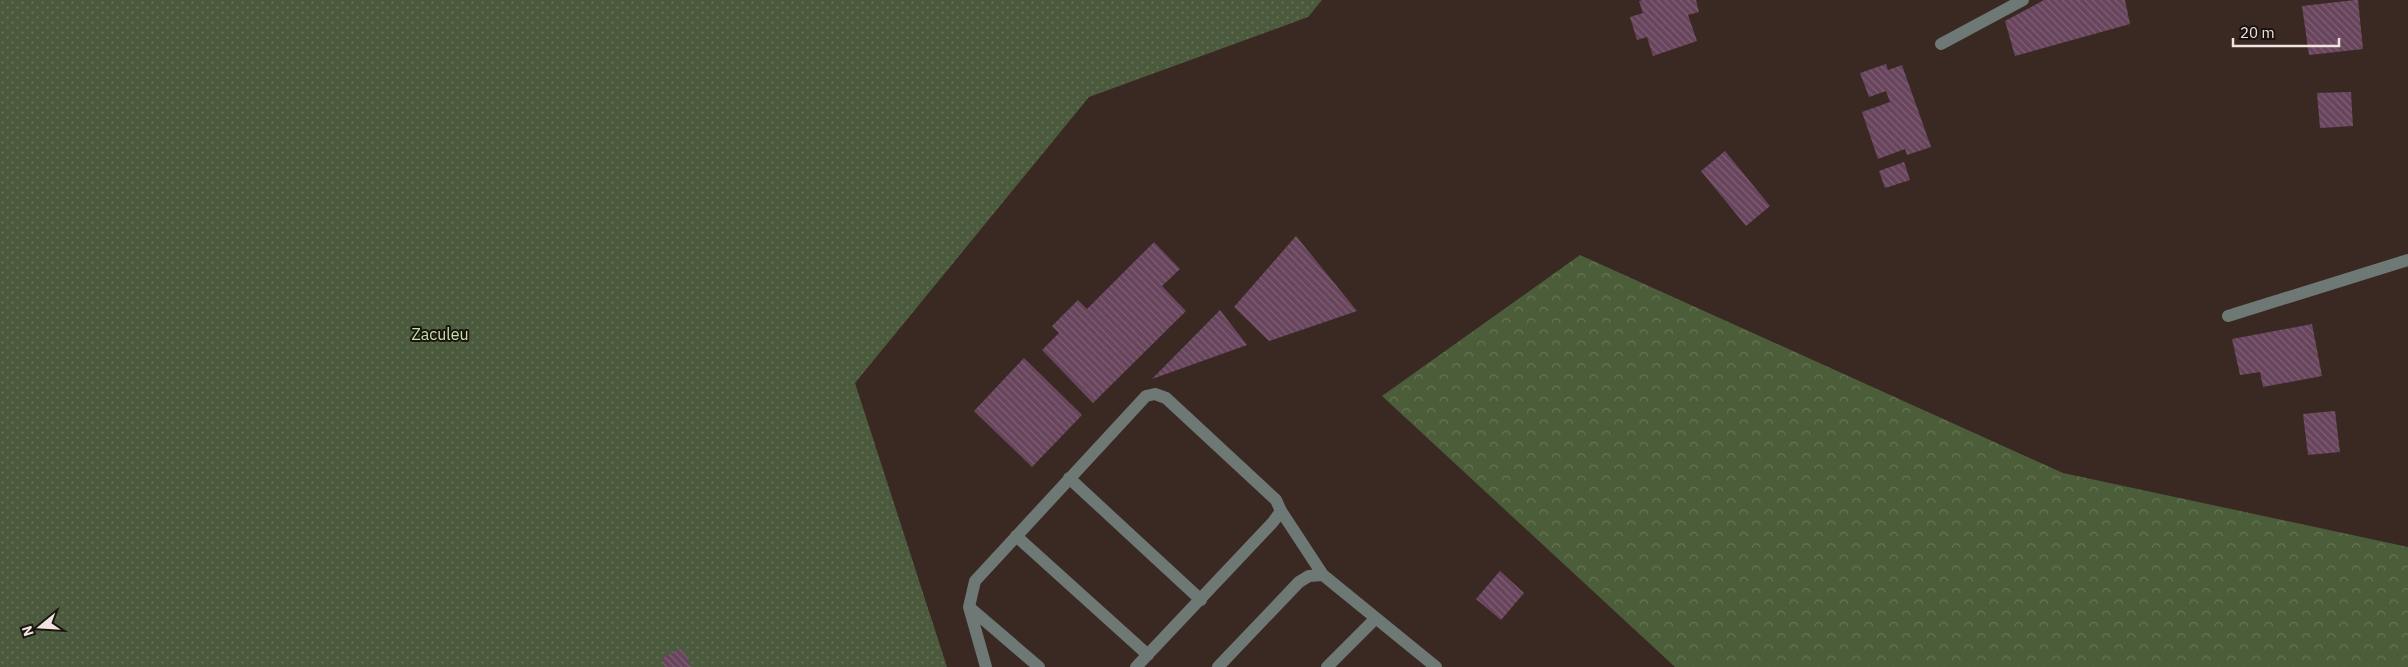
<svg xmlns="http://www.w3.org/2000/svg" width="2408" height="667" viewBox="0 0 2408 667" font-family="'IBM Plex Sans',sans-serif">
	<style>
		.forest { fill: url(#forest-crowns) }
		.park { fill: url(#park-dots) }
		.building { fill: url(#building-back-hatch) }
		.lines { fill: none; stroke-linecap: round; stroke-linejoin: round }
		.minor { stroke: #6e7875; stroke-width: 12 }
		.labels { text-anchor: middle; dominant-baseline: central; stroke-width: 4; stroke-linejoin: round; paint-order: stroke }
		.park-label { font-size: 16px; fill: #c3e2a3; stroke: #1b1411 }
	</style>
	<defs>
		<pattern id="forest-crowns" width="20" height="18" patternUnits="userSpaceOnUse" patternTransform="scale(1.25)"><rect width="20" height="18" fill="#4c5e39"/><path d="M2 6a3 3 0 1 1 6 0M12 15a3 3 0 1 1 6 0" fill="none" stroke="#667555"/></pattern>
		<pattern id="park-dots" width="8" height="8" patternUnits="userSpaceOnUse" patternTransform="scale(1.25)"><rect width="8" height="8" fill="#4b5a3c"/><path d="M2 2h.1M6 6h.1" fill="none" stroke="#657258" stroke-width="1.8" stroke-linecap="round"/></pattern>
		<pattern id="building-back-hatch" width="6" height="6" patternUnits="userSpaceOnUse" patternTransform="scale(1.25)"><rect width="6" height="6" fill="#68455d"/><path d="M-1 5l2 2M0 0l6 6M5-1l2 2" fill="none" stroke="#7e6074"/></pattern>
	</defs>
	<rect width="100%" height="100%" fill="#3a2923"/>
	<!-- forest -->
	<path class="forest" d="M1580,255l483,218 345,74v120h-733l-293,-271z"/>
	<!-- park -->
	<path class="park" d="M0,0h1322l-14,17 -219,80 -234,286 92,284h-947z"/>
	<!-- building -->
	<path class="building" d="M1643,0h53l3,12 -11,3 9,26 -44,15 -6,-19 -10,3 -7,-23 13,-4 -4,-12z
		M2044,0h81l5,24 -115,32 -10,-35z
		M2355,0h3l5,49 -54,6 -7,-49z
		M1886,64l2,6 14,-5 29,82 -24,8 -2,-6 -27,10 -16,-47 28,-10 -4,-11 -17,6 -9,-24z
		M2351,92l2,34 -33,2 -3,-35z
		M1725,151l45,55 -24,20 -45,-55z
		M1904,162l6,18 -25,8 -6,-17z
		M1296,236l61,75 -88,30 -35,-34z
		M1154,242l26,27 -18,17 24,25 -93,92 -51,-53 17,-17 -7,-7 26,-26 9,9z
		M1220,310l27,35 -95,34z
		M2312,324l10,52 -59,11 -3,-15 -20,3 -8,-36z
		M1024,358l58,57 -50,52 -58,-56z
		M2335,411l5,41 -32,3 -5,-41z
		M1500,571l24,22 -23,27 -25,-21z
		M682,648l9,19h-26l-4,-8z"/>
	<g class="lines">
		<!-- minor -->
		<path class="minor" d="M1941,44l82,-44
			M2228,316l180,-56
			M1069,478l132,122
			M1281,511l42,64
			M1016,536l132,119
			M969,607l70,60
			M986,667l-17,-60 6,-26 171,-185 9,-2 11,4 110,102 5,11 -8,11 -137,145
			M1218,667l81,-85 10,-6 14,-1 113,92
			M1327,667l49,-49"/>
	</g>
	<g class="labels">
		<!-- park labels -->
		<g class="park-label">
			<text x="440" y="334">Zaculeu</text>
		</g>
	</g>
	<!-- north arrow -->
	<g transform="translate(40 627) rotate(252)" stroke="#1b1411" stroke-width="4" paint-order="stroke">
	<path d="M0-4L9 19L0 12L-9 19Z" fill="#f0e4e0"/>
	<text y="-8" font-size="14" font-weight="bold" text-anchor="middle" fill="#f0e4e0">N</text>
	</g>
	<!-- scale -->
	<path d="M2233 38v8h106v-8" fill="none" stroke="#f0e4e0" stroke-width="2.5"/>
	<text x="2240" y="38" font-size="15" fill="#f0e4e0" stroke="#1b1411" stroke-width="4" paint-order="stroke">20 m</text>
</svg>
